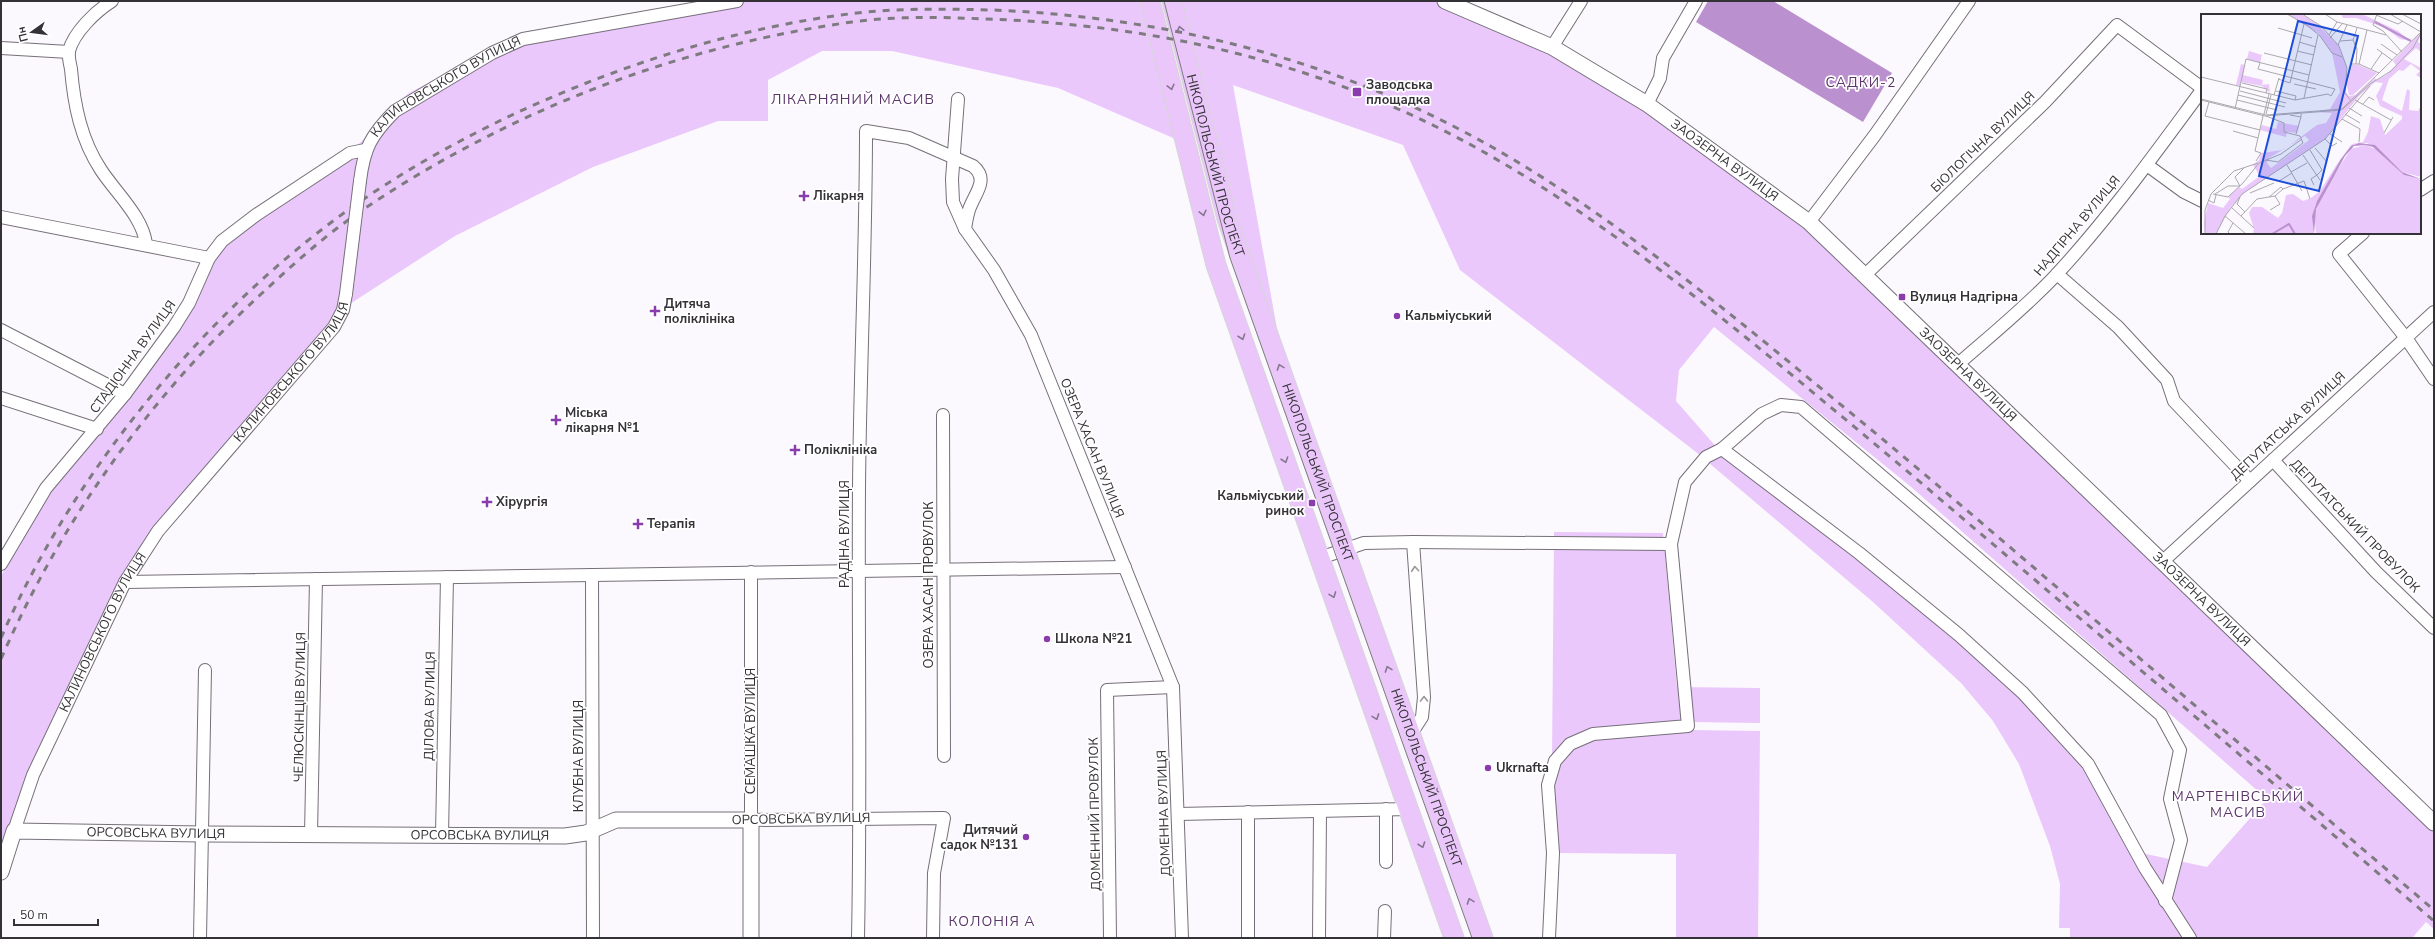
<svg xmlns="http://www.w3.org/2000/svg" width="2435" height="939" viewBox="0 0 2435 939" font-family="'Nunito Sans',sans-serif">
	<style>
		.green { fill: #eac8fb; fill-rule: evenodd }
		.water { fill: #ba90cf }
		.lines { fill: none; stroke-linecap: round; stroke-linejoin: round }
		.minor-casing { stroke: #766f79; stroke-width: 14 }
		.tertiary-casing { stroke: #766f79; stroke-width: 17 }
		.primary-casing { stroke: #d6d6d7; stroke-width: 21 }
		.minor { stroke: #fff; stroke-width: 12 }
		.tertiary { stroke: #fff; stroke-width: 15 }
		.primary { stroke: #eac6fb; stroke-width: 19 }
		.tram { stroke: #7e7b80; stroke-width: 1 }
		.rail { stroke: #7e7b80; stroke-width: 3; stroke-dasharray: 7 7; stroke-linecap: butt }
		.minor-bridge-casing { stroke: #766f79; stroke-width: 14; stroke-linecap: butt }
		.minor-bridge { stroke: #fff; stroke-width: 12 }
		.oneway { stroke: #86758f }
		.oneway2 { stroke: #9a989a }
		.poi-dot { fill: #8b3cac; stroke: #fff; stroke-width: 1.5 }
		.labels { text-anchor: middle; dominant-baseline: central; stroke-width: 3.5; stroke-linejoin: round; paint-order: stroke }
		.poi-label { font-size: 13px; font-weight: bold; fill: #343236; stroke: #fff; text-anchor: start }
		.street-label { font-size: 13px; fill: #343236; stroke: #fff }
		.neighbourhood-label { font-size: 14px; letter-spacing: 1px; fill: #5b356c; stroke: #fff }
		.inset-river { fill: none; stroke: #ba90cf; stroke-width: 2 }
		.inset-road { fill: none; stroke: #aca9ae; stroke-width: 1 }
		.view { fill: #1d4ed8; fill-opacity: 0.15; stroke: #1d4ed8; stroke-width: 2 }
		.inset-edge { fill: none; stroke: #343236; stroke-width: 2 }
	</style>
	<rect width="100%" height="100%" fill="#fcf9fe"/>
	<!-- green -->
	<path class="green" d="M741,1h404l35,140 -122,-53 -166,-37h-70l-54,29v41h-50l-125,46 -138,69 -116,75 -9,13 -176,204 -20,28 -13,23 -120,275v-278l50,-85 49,-59 121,-188 121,-85 31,-28 17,-22 19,-16 93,-49z
		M1177,1h268l107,46 256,175 626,601v106l-8,-7 -14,16h-342v-10h-11l1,-44 -10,-38 -31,-82 -26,-43 -32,-38 -88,-81 -177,-150 -236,-182 -57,-125 -170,-60 50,277 -51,-145zM1714,327l196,159 357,313 -60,68 -75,-16 -46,-86 -65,-70 -163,-139 -139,-106 -43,-49 3,-31z
		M1554,532l109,1 14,154 83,1v35l-73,-1 -96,8 -39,29z
		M1688,730l72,1 -2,207h-82v-84l-118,-1 -5,-70 6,-19 14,-16 21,-10z"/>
	<!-- water -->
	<path class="water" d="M1708,1h65l119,72 -29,49 -167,-100z"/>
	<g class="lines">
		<!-- minor casing -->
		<g class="minor-casing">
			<g id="minor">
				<path d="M112,1c-16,10 -38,31 -43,50 -1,5 1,13 2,18 3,36 10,71 30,101 15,23 42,47 45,74"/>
				<path d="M1552,47l29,-46"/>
				<path d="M1,48l68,4"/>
				<path d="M958,99l-6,80 1,23 12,27"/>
				<path d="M1647,104l13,-26 3,-20 33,-57"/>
				<path d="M2147,165l37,27 18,9"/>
				<path id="s1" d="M360,181c4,-33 11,-46 35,-70l97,-58 31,-14 214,-38"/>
				<path d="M2420,190l14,-9"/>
				<path d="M1,217l208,41"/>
				<path d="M1809,222l66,-87 94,-134"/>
				<path d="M2363,233l-24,21 67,84 28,41"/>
				<path d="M2057,274l61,53 49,53 7,21 76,80"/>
				<path d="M1864,276l181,-174 72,-77 85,63"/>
				<path d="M1,330l124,64"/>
				<path d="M1957,365c33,-29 68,-57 99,-90 53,-57 100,-123 146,-185"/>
				<path d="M1,398l96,31"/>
				<path d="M943,415l1,341"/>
				<path d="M1722,449l137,104 100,82 64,58 65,71 57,104 45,70"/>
				<path d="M2273,460l103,112 58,56"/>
				<path d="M1413,542l258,2"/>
				<path d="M1320,558l44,-15 49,-1 11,155 -2,20 -11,17"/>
				<path d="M2162,562l272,-250"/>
				<path d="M1,564l45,-76 79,-94 49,-67 15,-24 20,-45 13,-17 34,-26 94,-62 15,-3"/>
				<path d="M751,572v248l193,-2 -10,55 -1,65"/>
				<path d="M592,575l1,363"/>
				<path d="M125,582l1000,-15"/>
				<path d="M1386,809v53"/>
				<path d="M1248,812v126"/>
				<path d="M1178,814l231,-5"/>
				<path id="s2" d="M14,831l19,-56 92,-193 33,-51 176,-204 9,-17 3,-16"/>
				<path d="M311,835l5,-256"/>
				<path d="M442,835l5,-258"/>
				<path d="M200,938l5,-268"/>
				<path d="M858,938c3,-150 0,-300 1,-450 1,-120 7,-238 7,-357l43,7 64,28c17,14 1,28 -4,44 -2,6 -3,13 -4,19l29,41 37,65 142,352 9,251"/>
				<path d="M1110,938l-3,-248 66,-3"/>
				<path d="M1319,938l1,-127"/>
				<path d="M1384,938l1,-27"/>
				<path d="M1549,938l4,-85 -5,-68 7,-24 15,-17 23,-10 95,-8 -17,-182 14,-62 21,-25 16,-8 40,-35 19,-9 20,2 360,308 19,35 -10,49 11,41 -16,61"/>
			</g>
		</g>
		<!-- tertiary casing -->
		<g class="tertiary-casing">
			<g id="tertiary">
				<path id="s3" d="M1445,1l107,46 95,57 162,118 625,601"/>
				<path id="s4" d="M1,872l13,-41 188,3 363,2 21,-3 30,-13h135v118"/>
			</g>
		</g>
		<!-- primary casing -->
		<g class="primary-casing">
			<g id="primary">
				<path d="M1150,1l66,264 238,673"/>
				<path id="s5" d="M1172,1l55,218 256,719"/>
			</g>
		</g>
		<!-- minor -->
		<use href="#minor" class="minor"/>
		<!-- tertiary -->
		<use href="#tertiary" class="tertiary"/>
		<!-- primary -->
		<use href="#primary" class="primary"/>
		<!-- tram -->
		<path class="tram" d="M1164,1l66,257 242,680"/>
		<!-- rail -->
		<path class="rail" d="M1,638c69,-159 193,-313 332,-417 56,-42 118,-77 181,-107 108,-50 224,-87 343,-101 45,-5 90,-4 135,-3 175,7 347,50 500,137 105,60 198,134 291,210 58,48 116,95 173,144 159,136 319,273 478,409
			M1,659c60,-138 148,-261 259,-364 26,-24 52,-48 80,-69 56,-41 118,-76 181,-106 105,-49 216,-82 331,-98 45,-6 89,-5 135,-3 177,6 347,47 502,136 105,60 199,135 292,211 58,48 116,96 173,145 160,136 320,273 480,410"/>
		<!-- minor-bridge casing -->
		<g class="minor-bridge-casing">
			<path id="minor-bridge" d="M346,294l14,-113"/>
		</g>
		<!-- minor-bridge -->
		<use href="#minor-bridge" class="minor-bridge"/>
	</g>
	<!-- one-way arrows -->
	<defs><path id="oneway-chevron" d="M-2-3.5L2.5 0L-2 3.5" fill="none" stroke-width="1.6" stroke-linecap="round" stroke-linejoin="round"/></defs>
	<g class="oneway">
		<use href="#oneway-chevron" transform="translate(1180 29) rotate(-104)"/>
		<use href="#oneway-chevron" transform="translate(1171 87) rotate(76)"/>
		<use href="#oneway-chevron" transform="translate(1203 213) rotate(76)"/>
		<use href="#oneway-chevron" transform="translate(1242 337) rotate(71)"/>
		<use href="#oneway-chevron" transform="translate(1280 367) rotate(-110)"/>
		<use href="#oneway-chevron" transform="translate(1285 460) rotate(71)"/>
		<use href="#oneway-chevron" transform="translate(1333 595) rotate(70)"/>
		<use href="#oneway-chevron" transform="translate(1388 669) rotate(-110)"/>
		<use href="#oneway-chevron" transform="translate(1376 717) rotate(70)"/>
		<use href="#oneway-chevron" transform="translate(1422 845) rotate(71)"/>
		<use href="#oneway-chevron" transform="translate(1470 901) rotate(-110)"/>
	</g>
	<g class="oneway2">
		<use href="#oneway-chevron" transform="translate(1415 569) rotate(-95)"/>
		<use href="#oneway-chevron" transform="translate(1424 699) rotate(-90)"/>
	</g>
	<!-- markers -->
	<g class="poi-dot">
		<rect x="1352" y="87" width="10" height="10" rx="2"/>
		<path d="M802 190h4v4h4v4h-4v4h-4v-4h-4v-4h4z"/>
		<rect x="1898" y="293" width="8" height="8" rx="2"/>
		<path d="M653 305h4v4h4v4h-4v4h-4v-4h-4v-4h4z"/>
		<circle cx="1397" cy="316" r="4"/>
		<path d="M554 414h4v4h4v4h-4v4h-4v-4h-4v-4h4z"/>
		<path d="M793 444h4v4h4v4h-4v4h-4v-4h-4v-4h4z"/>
		<path d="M485 496h4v4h4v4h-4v4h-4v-4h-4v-4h4z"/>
		<rect x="1308" y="499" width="8" height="8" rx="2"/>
		<path d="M636 518h4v4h4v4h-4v4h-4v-4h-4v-4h4z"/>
		<circle cx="1047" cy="639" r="4"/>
		<circle cx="1488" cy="768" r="4"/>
		<circle cx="1026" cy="837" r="4"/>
	</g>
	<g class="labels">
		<!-- poi labels -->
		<g class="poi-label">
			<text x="1366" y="85">Заводська<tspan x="1366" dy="15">площадка</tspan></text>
			<text x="813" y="196">Лікарня</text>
			<text x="1910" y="297">Вулиця Надгірна</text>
			<text x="664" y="304">Дитяча<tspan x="664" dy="15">поліклініка</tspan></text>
			<text x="1405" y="316">Кальміуський</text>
			<text x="565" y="413">Міська<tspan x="565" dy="15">лікарня №1</tspan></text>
			<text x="804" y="450">Поліклініка</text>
			<text x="1304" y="496" text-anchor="end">Кальміуський<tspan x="1304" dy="15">ринок</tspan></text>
			<text x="496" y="502">Хірургія</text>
			<text x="647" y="524">Терапія</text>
			<text x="1055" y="639">Школа №21</text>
			<text x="1496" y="768">Ukrnafta</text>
			<text x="1018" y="830" text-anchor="end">Дитячий<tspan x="1018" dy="15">садок №131</tspan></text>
		</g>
		<!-- street labels -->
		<g class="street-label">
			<text stroke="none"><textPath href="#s1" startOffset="136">КАЛИНОВСЬКОГО ВУЛИЦЯ</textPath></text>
			<text transform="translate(1983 142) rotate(-44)">БІОЛОГІЧНА ВУЛИЦЯ</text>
			<text stroke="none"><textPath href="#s3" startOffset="323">ЗАОЗЕРНА ВУЛИЦЯ</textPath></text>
			<text stroke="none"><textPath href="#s5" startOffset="170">НІКОПОЛЬСЬКИЙ ПРОСПЕКТ</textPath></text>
			<text transform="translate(2077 226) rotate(-50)">НАДГІРНА ВУЛИЦЯ</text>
			<text transform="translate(133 357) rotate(-54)">СТАДІОННА ВУЛИЦЯ</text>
			<text stroke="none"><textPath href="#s2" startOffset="542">КАЛИНОВСЬКОГО ВУЛИЦЯ</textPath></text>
			<text stroke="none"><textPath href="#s3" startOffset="648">ЗАОЗЕРНА ВУЛИЦЯ</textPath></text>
			<text transform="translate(2288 426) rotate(-43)">ДЕПУТАТСЬКА ВУЛИЦЯ</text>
			<text transform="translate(1092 448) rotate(68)">ОЗЕРА ХАСАН ВУЛИЦЯ</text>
			<text stroke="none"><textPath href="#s5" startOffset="494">НІКОПОЛЬСЬКИЙ ПРОСПЕКТ</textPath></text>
			<text transform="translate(2355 526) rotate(46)">ДЕПУТАТСЬКИЙ ПРОВУЛОК</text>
			<text transform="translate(845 534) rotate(-90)">РАДІНА ВУЛИЦЯ</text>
			<text transform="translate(929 585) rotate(-90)">ОЗЕРА ХАСАН ПРОВУЛОК</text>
			<text stroke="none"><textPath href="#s3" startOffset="972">ЗАОЗЕРНА ВУЛИЦЯ</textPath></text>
			<text stroke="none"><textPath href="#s2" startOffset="218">КАЛИНОВСЬКОГО ВУЛИЦЯ</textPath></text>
			<text transform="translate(430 706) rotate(-89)">ДІЛОВА ВУЛИЦЯ</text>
			<text transform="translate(300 707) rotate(-89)">ЧЕЛЮСКІНЦІВ ВУЛИЦЯ</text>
			<text transform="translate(751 731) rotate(-90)">СЕМАШКА ВУЛИЦЯ</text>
			<text transform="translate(579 756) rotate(-90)">КЛУБНА ВУЛИЦЯ</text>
			<text stroke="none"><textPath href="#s5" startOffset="818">НІКОПОЛЬСЬКИЙ ПРОСПЕКТ</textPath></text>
			<text transform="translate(1164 813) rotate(-92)">ДОМЕННА ВУЛИЦЯ</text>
			<text transform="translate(1095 814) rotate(-91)">ДОМЕННИЙ ПРОВУЛОК</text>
			<text transform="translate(801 819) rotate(-1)">ОРСОВСЬКА ВУЛИЦЯ</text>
			<text stroke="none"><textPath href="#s4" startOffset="185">ОРСОВСЬКА ВУЛИЦЯ</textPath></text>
			<text stroke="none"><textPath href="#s4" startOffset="509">ОРСОВСЬКА ВУЛИЦЯ</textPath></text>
		</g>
		<!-- neighbourhood labels -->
		<g class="neighbourhood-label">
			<text x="1861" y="82">САДКИ-2</text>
			<text x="853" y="99">ЛІКАРНЯНИЙ МАСИВ</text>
			<text x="2238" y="796">МАРТЕНІВСЬКИЙ<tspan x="2238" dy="16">МАСИВ</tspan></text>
			<text x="992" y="921">КОЛОНІЯ А</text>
		</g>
	</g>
	<!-- overview -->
	<g transform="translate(2201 14)">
		<rect width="220" height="220" fill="#fcf9fe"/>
		<path d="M86,0h14l16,10 21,21 9,22 -2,24 4,5 7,-1 19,-17 2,2 9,-5 10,-10 -3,-4 28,-29 -3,10 3,2v8l-5,-4 -12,11 17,9v10l-5,-3 4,-4 -9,-7 -8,7 -4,-1 -10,9 -7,21 20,11 5,-22 3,2 -1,19 9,1 3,-6v72l-19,-5 -26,-25 -9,-4 -12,1 -13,14 -25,43 -3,9v24h-61l1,-5 -5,-16 3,-6h10l16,11 4,-5 4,-18 7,-1 10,7 8,-3 9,-7 17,-27 15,-20 11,-2 5,-10 3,-16 9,3 5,16 17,-16v-3l-22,-10 -4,-10 7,-13 -8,-1 -16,14 -34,43 -80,53 -14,15 -15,27h-11l-1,-11 4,-20 15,5 7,-9 -2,-2 11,-10 3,2 18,-13 -7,-11 6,-5 2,-7 22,-3 34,-25 9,-2 6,-10 -18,-1 16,-3 10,-17 -8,-39 -13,-19zM104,122l4,4 -38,28 -4,-5 2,-5zM140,0h21l36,17 12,10 -10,-2 -16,-12 -28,-9h-13zM48,37l13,4 -2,8 -13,-4zM40,50l4,1 -2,10 20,5 -1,5 7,-1 1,9 -8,-7 -21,-4 -1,4 -4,-1zM151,51h7l18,8 -24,22h-4l-2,-9zM77,108l21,4 -2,7 -10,-1 -1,5 -26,-7 2,-5 14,4zM164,131l13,5 26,25 17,4v55h-105l-2,-20 11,-25 26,-40z" fill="#eac8fb" fill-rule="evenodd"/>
		<path d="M158,129l16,2 27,27 19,7 -17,-4 -31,-28 -8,-2 -11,1 -9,10 -29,53 -2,25 -2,-18 5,-15 24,-42 10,-13z" fill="#ba90cf"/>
		<path class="inset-river" d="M174,8l36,19M71,220l17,-10 6,10"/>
		<path class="inset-road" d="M86,0l21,12 12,10 12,17 10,4M101,0l19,12 18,20 8,22 -2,25 6,8M124,0l12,8 49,13M176,0l-4,11 10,6 19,21M189,0l31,18M201,0l19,10M175,1l22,9 5,-3M77,14l34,10M128,21l8,-13M129,24l12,-14M139,27l13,-1M98,28l17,5M180,30l16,11M137,31l9,-20M176,35l15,11M96,37l17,4M63,39l48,12M150,50h8l20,9M155,50l1,-15 -4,-9 4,-12M158,50l8,-34M170,55l11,-16M0,63l94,23 33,-6 3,2 4,-7 -77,-20 2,-6M77,65l12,4 14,-59M41,69l25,6 -1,4M93,70l22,5M39,77l46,12M75,77l20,5 -1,4M37,81l47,12M73,81l5,-17M103,84l14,-63M0,85l65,16 77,-6 27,-25 21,-13 22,-23 8,-15M0,86l64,16 76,-6 80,-78M36,86l40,10M154,86l36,20M8,88l-4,14 55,14M162,90l6,-7 5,3M148,94l13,8M34,95l11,-50 63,16M63,100l5,-20M65,100l5,-19M144,100l15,9M89,101l11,2v-3M65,102l18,7v9l16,4 3,7 -25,19 -12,-2M141,105l18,10 -1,13M32,117l25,7M183,119l9,-16M95,120l5,-17M129,120l12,8M124,125l7,7 5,-3M114,134l12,14M109,136l12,20 -5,5M102,141l17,25M55,147l5,-8 -6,-2 8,-35M86,151l15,26M90,158l16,-9M78,167l13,-8M113,171l-3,-6 6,-4M49,179l24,-10M12,180l15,3 15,-14 16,-20 22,-9 21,-15M14,180l13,-8h12l-5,-9 9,-9M39,183l-3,7 8,8M68,183l12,-10 2,2M7,186l6,3 2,-8M30,193l23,21M69,196l10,-6 -5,-8M24,202l21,18M40,202l16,-17 18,-3 8,-7 21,-8 6,18M4,220v-24l6,-16 23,-23 24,-8M15,220l9,-18 17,-22 83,-55 45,-53M29,220l-2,-2 5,-9"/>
		<path class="view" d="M97,7l60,15 -39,155 -60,-15z"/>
		<rect width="220" height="220" class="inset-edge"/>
	</g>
	<!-- border -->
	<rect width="2435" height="939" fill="none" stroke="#343236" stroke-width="4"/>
	<!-- north arrow -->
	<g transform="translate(32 32) rotate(256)" stroke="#ffffff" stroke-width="3" paint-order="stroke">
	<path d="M0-3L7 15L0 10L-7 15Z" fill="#343236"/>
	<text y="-6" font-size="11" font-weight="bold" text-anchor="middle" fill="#343236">Пн</text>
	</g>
	<!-- scale -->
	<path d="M14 919v6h84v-6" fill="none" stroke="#343236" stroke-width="2"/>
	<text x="20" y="919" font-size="12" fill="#343236" stroke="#ffffff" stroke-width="3" paint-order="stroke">50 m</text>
</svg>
